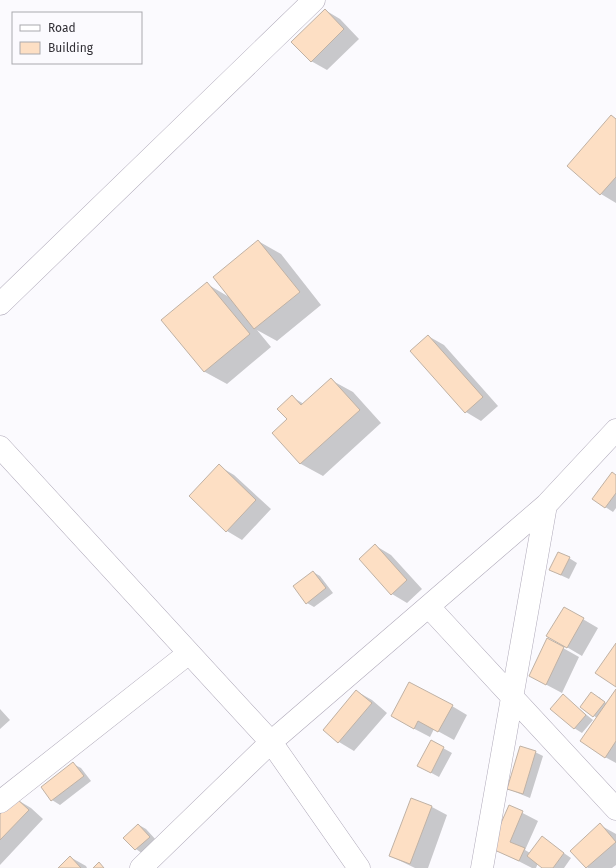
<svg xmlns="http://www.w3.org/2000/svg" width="616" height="868" viewBox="0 0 616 868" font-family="'Fira Sans',sans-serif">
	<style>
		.shadow { fill: #0003 }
		.building { fill: #fddfc4; stroke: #c0b2a5 }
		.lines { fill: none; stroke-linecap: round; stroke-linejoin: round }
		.minor-casing { stroke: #afa9b9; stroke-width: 23 }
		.minor { stroke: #fff; stroke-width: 22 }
	</style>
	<rect width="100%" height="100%" fill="#fbfafe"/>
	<!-- shadow -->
	<path class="shadow" d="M325,10l15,9 19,20 -32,31 -16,-9z
		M612,116l4,3v84l-15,-9 -32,-28z
		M258,241l23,13 40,51 -44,36 -20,-11 14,17 -44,37 -22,-12 -42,-52 44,-36 22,13z
		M428,336l16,9 54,61 -17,15 -15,-9z
		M331,380l22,12 28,31 -58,53 -22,-12 -28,-31 15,-14 4,-22 12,7z
		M219,466l15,9 37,34 -29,31 -15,-9z
		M616,476v32l-3,4 -20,-13z
		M376,546l15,9 31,34 -15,14 -15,-9z
		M569,558l8,5 -8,16 -11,-5z
		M313,572l7,4 13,17 -19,14 -7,-4z
		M564,608l34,20 -16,28 -34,-20z
		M563,648l16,9 -17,36 -17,-9z
		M356,691l16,9 15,13 -33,38 -15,-9 -15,-13z
		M616,691v72l-11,-6 -8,-39 -16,-11 18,-10 8,7z
		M563,696l30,24 -11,13 -8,-5z
		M452,706l15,9 -13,25 -20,-11 -4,8 -23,-12z
		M0,709l10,11 -10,9z
		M432,742l20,11 -13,24 -13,-7z
		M535,752l8,4 -13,42 -22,-9z
		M73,764l8,4 10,13 -31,24 -8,-5 -10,-12z
		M16,799l15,9 12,11 -43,46v-49z
		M509,806l29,15 -13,29 5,3 12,-15 29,20 -7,10h-20l-6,-5 -2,5h-4l-41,-21z
		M432,807l15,8 -19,53h-13l-25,-12z
		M139,825l7,4 11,12 -14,13 -7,-5z
		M600,825l16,9v31l-4,3h-24l-16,-17z
		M70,857l16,9 1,2h-27z"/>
	<!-- building -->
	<path class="building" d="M325,9l19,20 -33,33 -20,-20z
		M611,115l5,4v58l-16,18 -33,-29z
		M258,240l42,52 -46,37 -41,-52z
		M207,282l43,52 -46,38 -43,-52z
		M428,335l55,62 -18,16 -55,-62z
		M331,378l29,32 -60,54 -28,-31 15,-14 -10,-10 15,-14 9,10z
		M219,464l37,36 -30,32 -37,-36z
		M612,472l4,3v18l-11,15 -13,-9z
		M375,544l32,36 -16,15 -32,-36z
		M558,552l12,5 -9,18 -12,-5z
		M313,571l13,17 -20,16 -13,-18z
		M564,607l20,11 -17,30 -21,-12z
		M547,638l17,9 -18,38 -17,-9z
		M616,643v44l-21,-14z
		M409,682l44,23 -15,27 -20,-11 -4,8 -23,-13z
		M616,689v52l-11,17 -25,-17z
		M356,690l16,13 -34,40 -15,-13z
		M591,692l14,10 -12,15 -13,-10z
		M563,694l23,21 -12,14 -24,-20z
		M431,740l13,7 -13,26 -14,-7z
		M520,746l16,5 -13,43 -16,-5z
		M73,762l11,14 -33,25 -10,-14z
		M16,798l13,12 -29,30v-26z
		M411,798l21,8 -22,58 -21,-8z
		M509,805l14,6 -13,31 15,6 -6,13 -29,-13z
		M600,823l16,19 -30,26 -16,-17z
		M138,824l12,13 -15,13 -12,-12z
		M542,836l22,17 -11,15h-11l-15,-12z
		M70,856l11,12h-23z
		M99,862l5,6h-11z"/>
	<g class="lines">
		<!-- minor casing -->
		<g class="minor-casing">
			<path id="minor" d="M0,304l314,-304
				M0,447l271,295 88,126
				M429,607l187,202
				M0,802l189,-149
				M141,868l130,-126 275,-237 70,-75
				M482,868l64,-363"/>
		</g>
		<!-- minor -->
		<use href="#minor" class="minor"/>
	</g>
	<!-- legend -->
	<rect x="12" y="12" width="130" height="52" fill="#fbfafe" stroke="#aaa9ae"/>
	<rect x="20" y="25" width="20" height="6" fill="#ffffff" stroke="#aaa9ae"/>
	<text x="48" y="32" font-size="12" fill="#312f35">Road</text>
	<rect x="20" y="42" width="20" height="12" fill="#fddfc4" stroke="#aaa9ae"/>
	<text x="48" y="52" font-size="12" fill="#312f35">Building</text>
</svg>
